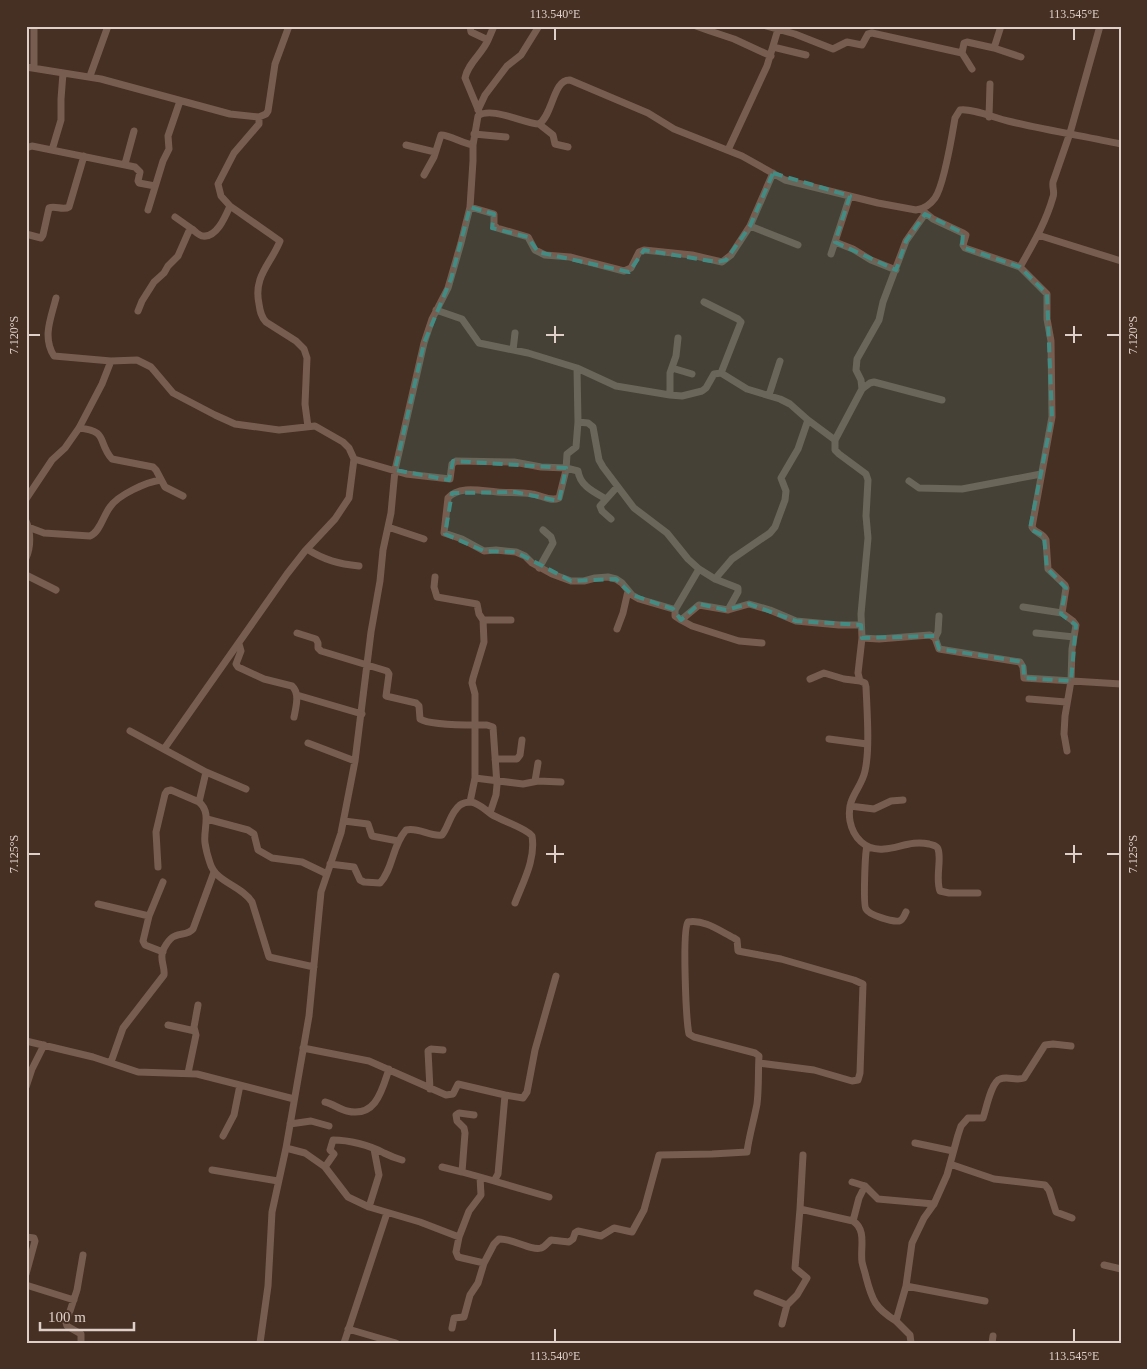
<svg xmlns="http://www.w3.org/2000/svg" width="1147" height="1369" viewBox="0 0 1147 1369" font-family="Georgia,serif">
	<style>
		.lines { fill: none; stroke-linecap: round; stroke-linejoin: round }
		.minor { stroke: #765d50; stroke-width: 7 }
		.marked { fill: #438c84; fill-opacity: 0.2; stroke: #438c84; stroke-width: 4; stroke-dasharray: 10 6; stroke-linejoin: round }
		.ticks { fill: none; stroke: #decfc8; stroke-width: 2 }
		.neatline { fill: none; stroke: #decfc8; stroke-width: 2 }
		.ticks-label { font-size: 12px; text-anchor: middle; fill: #decfc8 }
	</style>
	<rect width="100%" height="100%" fill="#462f23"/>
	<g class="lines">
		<!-- minor -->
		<path class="minor" d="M470,26l1,6 17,8c-6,14 -20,23 -23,38l15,36
			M696,26l14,5 3,-5
			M766,26l29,8 38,15 14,-7 15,3 6,-11 4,-1 90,20 10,16
			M710,31l24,8 37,17
			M488,40l6,-14
			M773,47l33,8
			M994,48l7,-22
			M962,53l2,-10 3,-1 27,6 27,9
			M26,67l75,12 129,35 29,3 7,-3 2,-3 7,-47 14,-38
			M34,68v-42
			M90,76l18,-50
			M478,110l7,-15 22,-29 14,-11 18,-29
			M989,117l1,-33
			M539,124l14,11 2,9 13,3
			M474,134l32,3
			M406,145l29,7
			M26,148l6,-2 103,21 5,5 -2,9 1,2 16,3
			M52,150l9,-30v-21l2,-26
			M728,150l39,-84 12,-40
			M125,164l9,-33
			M773,173l-23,53 48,19
			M424,175l10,-18 7,-22c6,-1 23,9 32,10
			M230,206l50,35c-9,23 -27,35 -21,63 1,7 2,13 7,18l30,19 8,8 3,9 -2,46 3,23
			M470,207l24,7v11l3,3 31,9 7,13 10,5 25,2 54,14 7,-3 8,-16 5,-2 48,5 30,7 9,-7 19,-29
			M148,210l15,-49 6,-12 -1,-13 12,-35
			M923,211l10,8 30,14 3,2 -3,10 2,3 55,19 27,27v25l4,22 1,76 -20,110c3,6 11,6 14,13l2,29 17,16 1,3 -4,25 11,8 3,4 -4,24 -1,32 -6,35 -1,18 3,17
			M925,214l-19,27 -23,61 -4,18 -22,39 -1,11 5,10 1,9 -27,51v10l4,4 27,20 2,6 -2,36 2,22 -7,76 1,24 17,1 51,-4 5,3 4,11 81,13 3,5 1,11 97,6
			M175,217l17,12
			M26,234l15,4 2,-3 6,-27c6,-3 14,3 20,-1l15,-51
			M1038,235l83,26
			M835,242l18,7 18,11 25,10
			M831,254l19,-58
			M1020,267c13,-23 26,-45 33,-70 2,-5 -1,-9 0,-15l17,-49 30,-107
			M56,298c-5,20 -14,39 -2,58l57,5 26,-1 14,7 22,26 42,22 20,9 44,6 36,-4 28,16 6,6 5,11 52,15 44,5 2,-15 4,-3 58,1 27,5 25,1 12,3c2,15 16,21 28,28
			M704,302l34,17 3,3 -20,51
			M436,310l26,9 17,24 49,10 49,15 39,18 54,9 12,1 20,-5 4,-3 8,-14 7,-1 26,16 33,10 10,5 18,16 -10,29 -17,29 5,13 -1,9 -10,27 -5,6 -38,26 -17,20
			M138,311l4,-10 12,-19 10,-9 4,-7 10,-10 11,-25 3,-2c3,2 7,7 11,7 14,2 23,-21 27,-30l-9,-10 -3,-12 16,-31 25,-29v-7
			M513,350l2,-17
			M577,368l1,54 10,1 5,4 6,33 4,7 31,41 33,25 21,26 11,10 16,10 23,9v4l-10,18 21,-6 21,6 26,11 43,4h22
			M672,368l20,6
			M862,389l8,-6 4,-1 68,18
			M670,395v-22l6,-17 2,-18
			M769,395l11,-34
			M808,420l27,20
			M578,422l-2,25 -9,7 -1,16 -7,28c-9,4 -18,-3 -27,-4 -12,-2 -23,-1 -35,-2 -15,-1 -38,-7 -49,6l-4,35 18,6 22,12 12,-1 20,2 9,4 7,7 20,11 19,7h13l11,-3 13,-1 8,2 6,4 10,12 7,4 34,10 2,1v6l6,4 18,-15 29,5
			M79,428c30,3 18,14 33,31l41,8 3,3 9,17 18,9
			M909,481l10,7 43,1 79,-15
			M26,499l26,-39 13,-12 14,-20 23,-44 9,-23
			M611,519l-9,-8 -2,-5 17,-19
			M26,521c5,11 5,26 0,37
			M28,527l16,6 46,3c10,-4 13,-20 20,-29 8,-12 36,-25 51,-27
			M388,527l36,12
			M307,549c17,11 32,15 52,17
			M539,568l14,-25 -2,-6 -8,-7
			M26,575l30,15
			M435,577l-1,10 3,10 40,7 2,10 4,6 1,22 -11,36 -1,5 3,11v84l-5,24
			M1023,607l39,6
			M675,610l24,-41
			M483,620h28
			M681,620l11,6 47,15 23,2
			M617,629l6,-16 5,-22
			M297,633l19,6 2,4v5l3,3 66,20 2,3 -3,22 30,7 3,3 1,13c11,7 53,6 67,6l6,2 4,58 -1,10 -6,18
			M1036,633l38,4
			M862,638l-4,35 2,8 5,2 1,4c1,24 4,62 -1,84 -4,19 -19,26 -15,50 3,16 15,30 34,28 15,-1 28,-9 45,-5 3,1 8,1 9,5 4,10 -3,29 2,42l9,2h29
			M935,638l3,-6 1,-16
			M239,644l2,7 -5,13 2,3 26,12 28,7c8,7 4,21 2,31
			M810,679l14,-6 20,6 16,2
			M297,695l65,19
			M1029,699l37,3
			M130,731l76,41 -7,30c13,11 4,27 6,41 1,7 3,14 5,20 6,20 31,22 42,39l17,55 45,10
			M829,739l38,5
			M308,743l47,18
			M164,749l123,-175 18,-23 30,-32 14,-21 5,-39
			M495,759h22l3,-4 2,-15
			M206,772l40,17
			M475,778l48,6 15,-3 23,1
			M535,781l3,-18
			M850,806l24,3 17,-8 12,-1
			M207,819l41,11 6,4 4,16 14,8 30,4 25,12
			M344,821l24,3 4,12 26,5
			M867,846c-2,7 -4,59 -1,63 3,6 26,13 33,12 4,-1 5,-5 7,-9
			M330,864l24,3 6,13 4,2 16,1c13,-14 12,-37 26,-53 13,-3 24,7 36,5 7,-9 8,-22 18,-30 3,-2 8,-3 11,-3 8,1 14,8 20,12 11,7 35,14 41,22 4,23 -9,46 -17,67
			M158,867l-2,-35 9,-38 2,-3 4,-1 28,12
			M163,882l-14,34 -6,25 2,4 18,7
			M98,904l51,12
			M556,976l-21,74 -8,42 -4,6 -18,-3 -7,79 -4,7 -14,-4 1,18 -12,16 -10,26 -3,15 2,5 26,6 10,-19 5,-5c13,-1 32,12 42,9 4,-1 7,-6 10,-8l18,2 4,-3 2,-6 3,-2 23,5 13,-8 18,4 12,-22 15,-55 53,-1 35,-2c2,-16 7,-32 10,-48 2,-16 1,-32 2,-48l-4,-3 -61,-16 -5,-3c-3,-14 -7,-104 -1,-112 16,-3 32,9 46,16l3,2 1,11 43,8 73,21 9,4 -3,89 -2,7 -6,1 -38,-11 -55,-7
			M168,1025l27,6
			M26,1041l67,16 45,15 59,2 97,25
			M303,1048l66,13 77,34 7,-1 5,-10 47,11
			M111,1062l12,-34 41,-53c1,-7 -3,-13 -2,-20 0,-5 7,-17 13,-19 7,-3 13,-1 18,-7l21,-57
			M188,1073l8,-38 -2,-8 4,-22
			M26,1087l6,-18 12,-24
			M430,1089l-2,-38 3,-2 12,1
			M325,1102c8,2 14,7 22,9 29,7 35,-21 42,-42
			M474,1115l-15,-2 -3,2 1,6 7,7 1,5 -3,39 18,5
			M290,1124l21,-3 18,5
			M223,1136l11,-21 6,-30
			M915,1143l38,8
			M286,1148l19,5 20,14 23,30 21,10 51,15 39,15
			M950,1164l44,15 51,6 4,5 7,22 16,6
			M325,1167l9,-13 -4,-4 3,-10c16,0 36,5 51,13 6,3 11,5 18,7
			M442,1167l20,5
			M212,1170l66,11
			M494,1181l55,16
			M852,1182l13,4
			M369,1207l10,-32 -5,-26
			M800,1209l3,-54
			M853,1221c14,9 7,27 9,41 1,5 3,10 4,15 6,23 9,31 30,44
			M26,1237l8,1 1,3 -9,33
			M1104,1265l17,4
			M26,1285l48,15
			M906,1286l79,15
			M757,1293l30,12
			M782,1324l5,-19 10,-10 10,-17 -12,-10 5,-59 53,12 6,-23 6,-12 13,13 56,5
			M452,1328l2,-10 10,-1 6,-22 8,-12 6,-20
			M348,1329l48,14
			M81,1343v-9l-14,-8 -1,-3 11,-33 6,-35
			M260,1343l8,-57 4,-74 14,-64 23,-132 12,-124 20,-59 14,-72 16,-129 9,-51 3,-31 8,-37 4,-43 29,-127 8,-24 16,-31 13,-45 9,-36 3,-46v-16l5,-29c13,-10 45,7 61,8 14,-9 14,-45 31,-44l78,33 26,16 68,27 43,24 93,23 38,7c8,-1 14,-5 19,-12 9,-13 17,-62 20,-80l5,-8c11,-2 35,8 48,11 37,9 75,15 113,23
			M344,1343l43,-130
			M911,1343l-1,-8 -14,-14 10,-35 6,-43 12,-25 10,-14 13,-29 11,-40 3,-9 7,-8h15c3,-8 8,-36 17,-39 8,-3 16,2 24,-1l21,-33 8,-1 18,2
			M992,1343l1,-7"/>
	</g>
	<!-- marked area -->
	<path class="marked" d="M773,173l77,23 -15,46 61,28 10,-29 19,-27 38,19 -1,14 58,20 27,27 5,123 -22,112 14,7 3,32 19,20 -5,26 15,11 -5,56 -47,-3 -1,-16 -84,-13 -4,-13 -73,2 -1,-13 -65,-4 -47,-17 -23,6 -27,-6 -18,16 -8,-11 -41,-14 -16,-16 -45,2 -55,-29 -32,-1 -39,-17 7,-41 63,-1 44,9 7,-33 -113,-7 -4,19 -54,-10 29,-127 27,-64 19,-72 24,7 -2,14 36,9 10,15 91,20 15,-22 73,12 9,-2 24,-34z"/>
	<!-- ticks -->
	<path class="ticks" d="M555,28v12M1074,28v12M555,326v17M1074,326v17M28,335h12M546,335h18M1065,335h17M1107,335h13M555,845v18M1074,845v18M28,854h12M546,854h18M1065,854h17M1107,854h13M555,1329v13M1074,1329v13"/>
	<!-- border -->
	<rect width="1147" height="1369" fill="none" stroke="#462f23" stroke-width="55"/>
	<!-- scale -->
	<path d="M40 1322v8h94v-8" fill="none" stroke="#decfc8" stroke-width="2.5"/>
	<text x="48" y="1322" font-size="15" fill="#decfc8" stroke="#462f23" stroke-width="4" paint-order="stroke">100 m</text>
	<rect x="28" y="28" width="1092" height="1314" class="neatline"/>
	<g class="ticks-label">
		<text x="555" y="18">113.540°E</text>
		<text x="1074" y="18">113.545°E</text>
		<text transform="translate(14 335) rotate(-90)" y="4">7.120°S</text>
		<text transform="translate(1133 335) rotate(-90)" y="4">7.120°S</text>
		<text transform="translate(14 854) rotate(-90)" y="4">7.125°S</text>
		<text transform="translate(1133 854) rotate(-90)" y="4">7.125°S</text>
		<text x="555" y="1360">113.540°E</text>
		<text x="1074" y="1360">113.545°E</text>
	</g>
</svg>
